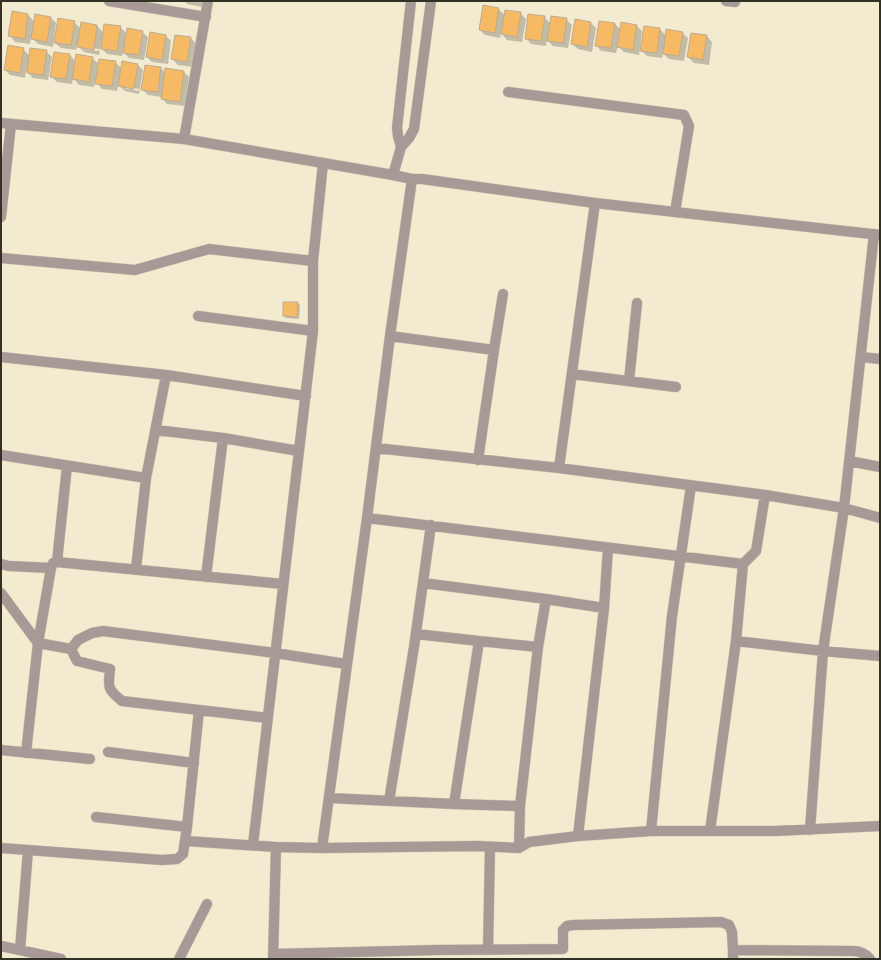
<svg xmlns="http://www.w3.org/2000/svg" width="881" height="960" viewBox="0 0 881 960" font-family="'Open Sans',sans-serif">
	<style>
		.shadow { fill: #0003; fill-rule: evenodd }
		.building { fill: #f6b964; stroke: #bcab95 }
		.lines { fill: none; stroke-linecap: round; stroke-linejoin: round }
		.minor-casing { stroke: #d0c9b1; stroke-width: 11 }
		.tertiary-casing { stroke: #d0c9b1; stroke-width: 11 }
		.minor { stroke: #a79a96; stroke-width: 10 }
		.tertiary { stroke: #a79a96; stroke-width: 10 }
	</style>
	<rect width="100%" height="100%" fill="#f3ebd0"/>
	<!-- shadow -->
	<path class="shadow" d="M184,1h19l-1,6 -15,-3z
		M498,9l7,6 15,-2 6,6 -4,23 -15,-2 -6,-7 -1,5 -15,-3 -5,-5z
		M13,13l15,2 7,7 16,-4 5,5 -3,24 -15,-3 -7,-7 -1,7 -15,-2 -5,-6z
		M544,17l6,6 16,-4 6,6 -4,23 -15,-2 -6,-6 -1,6 -15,-2 -5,-6z
		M74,22l7,7 16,-3 7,7 16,-6 7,7 15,-2 6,5 -4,23 -15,-2 -6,-6 -1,4 -15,-2 -7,-7 -1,8 -15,-3 -7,-7 -1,5 -15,-2 -6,-5zM83,47l16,2 -1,2 -15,-2z
		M591,23l5,5 -4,24 -14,-3 -6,-5z
		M615,24l6,6 16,-4 5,5 -3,24 -15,-3 -6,-6 -2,7 -15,-2 -5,-6z
		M645,27l15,2 6,7 16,-3 6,5 -4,23 -15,-2 -6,-6 -1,5 -15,-2 -6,-6z
		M166,36l5,5 -3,23 -16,-2 -5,-5z
		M707,36l5,6 -3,23 -15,-2 -6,-6z
		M191,38l5,6 -3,23 -15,-2 -6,-6z
		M23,49l7,7 16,-5 6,6 -4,23 -15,-2 -7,-7 -1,7 -15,-3 -5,-5z
		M55,53l15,2 6,7 16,-4 6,5 -1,7h1l17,-8 7,7 16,-4 5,5 -4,24 -14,-3 -7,-6 -1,6 -15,-2 -7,-8 -1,6 -15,-2 -6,-7 -1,6 -15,-2 -6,-6zM124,86l15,3v2l-15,-3z
		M146,66l15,2 4,5 19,-1 5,5 -4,29 -18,-2 -5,-6v-1l-14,-2 -6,-6z
		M297,303l3,2 -1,14 -13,-1 -2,-2z"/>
	<!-- building -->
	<path class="building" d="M483,5l16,3 -4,25 -16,-3z
		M505,10l16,2 -4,25 -16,-3z
		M12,11l16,3 -3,25 -17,-3z
		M35,14l16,3 -4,25 -16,-3z
		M528,14l17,2 -4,25 -16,-2z
		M551,16l16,2 -4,25 -16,-2z
		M58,18l17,3 -4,24 -17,-2z
		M575,19l16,3 -4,25 -16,-3z
		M599,21l16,2 -4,25 -16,-2z
		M81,22l16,3 -3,25 -17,-3z
		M621,22l16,3 -4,25 -16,-3z
		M104,24l17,2 -4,25 -16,-2z
		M644,26l16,2 -3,25 -17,-2z
		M127,28l16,3 -4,24 -16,-2z
		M666,29l17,3 -4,24 -16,-2z
		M150,32l16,3 -4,25 -16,-3z
		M691,33l16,2 -4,25 -16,-3z
		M175,35l16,2 -4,25 -16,-3z
		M8,45l16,3 -4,25 -16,-3z
		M30,48l17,2 -4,25 -16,-2z
		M54,52l16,2 -4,25 -16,-2z
		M76,54l17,3 -4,25 -17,-3z
		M99,59l17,2 -4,25 -17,-2z
		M122,61l16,3 -4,25 -16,-3z
		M145,65l16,2 -3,25 -17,-2z
		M165,68l19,3 -4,31 -19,-3z
		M283,302h15l-1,15 -14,-1z"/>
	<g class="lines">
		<!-- minor casing -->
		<g class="minor-casing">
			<path id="minor" d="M109,1l97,16
				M411,1l-14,127 1,8 3,11 8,-9 5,-9 17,-128
				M726,1l9,1
				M508,92l176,23 5,11 -14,86
				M184,139l24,-138
				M393,175l8,-28
				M1,217l10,-93
				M1,258l134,12 74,-21 104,12
				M198,316l115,15
				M390,336l104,14
				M1,357l165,18 140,21
				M861,357l19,2
				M572,374l104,13
				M629,381l8,-78
				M156,430l67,8 76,13
				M376,448l183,20 206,27
				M1,455l145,23
				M478,460l16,-110 9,-56
				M849,461l31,6
				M559,468l36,-265
				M367,518l376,46 13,-13 9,-56 79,13 36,10
				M57,562l10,-96
				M1,564l8,2 42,2
				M136,569l10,-91 20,-103
				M206,577l17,-139
				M423,583l123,16
				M1,593l37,50 33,6 6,12 33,8c-2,18 -3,20 12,32l77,9 -12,117 -4,27 -6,5 -15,1 -161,-12
				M416,634l63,7
				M736,641l87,10 57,5
				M71,649l7,-9 14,-7 11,-2 172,22 71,11
				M199,710l69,8
				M1,750l89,9
				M108,752l86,11
				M26,753l12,-110 13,-75 2,-5 4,-1 226,22
				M329,798l125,6 66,2
				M389,801l25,-154 17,-122
				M454,804l25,-163 59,6
				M96,817l91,10
				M810,830l13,-179 21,-143 30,-274
				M651,831l21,-215 19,-130
				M710,831l26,-190 7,-77
				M578,836l26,-228 4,-60
				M186,841l90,6 46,1 155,-2 42,2 10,-6 49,-6 73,-5h124l105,-5
				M253,845l60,-514v-70l10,-98
				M322,848l45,-330 23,-182 22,-157
				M519,848l1,-42 18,-159 8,-48 58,9
				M1,946l60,13
				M20,950l8,-100
				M488,950l2,-103
				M273,954l164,-4 126,-1v-19l4,-4 6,-1 148,-3 8,3 3,7 1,18
				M179,959l28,-55
				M273,959l3,-112
				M733,959v-9l120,1c7,0 12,2 17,8"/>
		</g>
		<!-- tertiary casing -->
		<g class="tertiary-casing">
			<path id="tertiary" d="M1,123l183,16 209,36 19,4h10l173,24 285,32"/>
		</g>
		<!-- minor -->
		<use href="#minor" class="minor"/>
		<!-- tertiary -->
		<use href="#tertiary" class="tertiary"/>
	</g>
	<!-- border -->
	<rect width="881" height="960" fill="none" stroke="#333026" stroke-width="4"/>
</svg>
